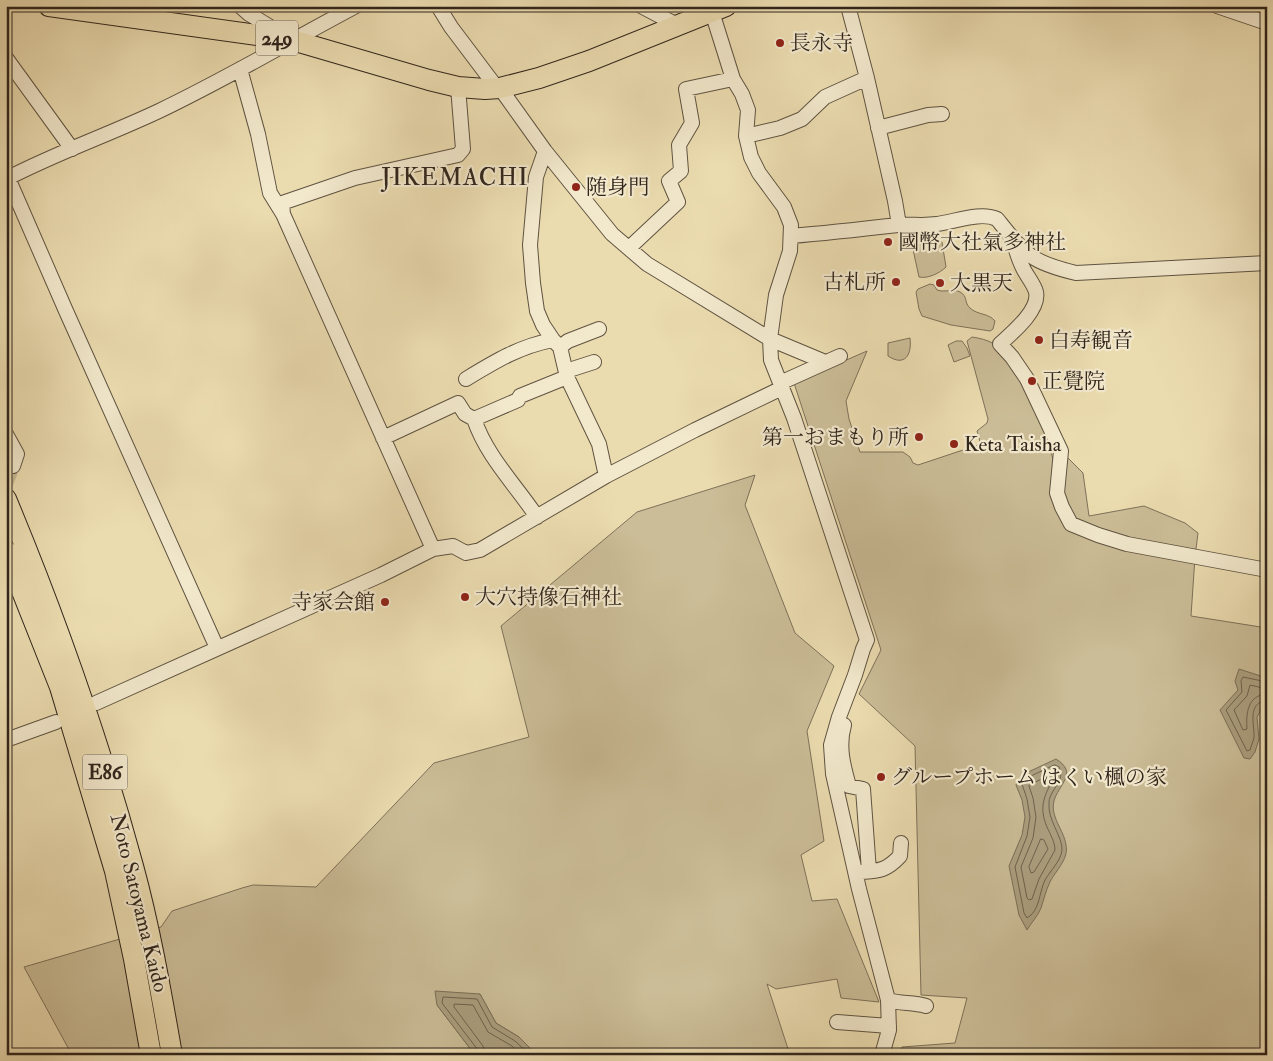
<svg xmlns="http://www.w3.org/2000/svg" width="1273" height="1061" viewBox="0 0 1273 1061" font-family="'IM FELL Double Pica','Noto Serif JP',serif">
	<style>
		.green { fill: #cbbd97; stroke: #7e715a }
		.water { fill: #ab9e7e; stroke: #7a6e57 }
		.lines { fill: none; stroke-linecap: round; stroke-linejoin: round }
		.shore { stroke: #6e624d; stroke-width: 1 }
		.minor-tunnel { stroke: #c6b792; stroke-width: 14; stroke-dasharray: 14 7; stroke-linecap: butt }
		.minor-casing { stroke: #5f5341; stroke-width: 16 }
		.highway-casing { stroke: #30251c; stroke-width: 22 }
		.minor { stroke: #f2e8cc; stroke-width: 14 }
		.highway { stroke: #ebdcb0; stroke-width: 20 }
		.poi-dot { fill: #8f2418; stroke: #f2e8cc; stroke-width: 2 }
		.labels { text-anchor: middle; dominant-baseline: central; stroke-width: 4.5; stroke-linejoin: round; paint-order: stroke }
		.shield { fill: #f2e8cc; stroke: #6a6051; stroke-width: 1 }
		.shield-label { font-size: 20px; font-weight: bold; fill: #30251c }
		.poi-label { font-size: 21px; fill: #30251c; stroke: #f2e8cc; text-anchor: start }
		.street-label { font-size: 21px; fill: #30251c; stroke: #f2e8cc }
		.quarter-label { font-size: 24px; letter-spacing: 1px; fill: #30251c; stroke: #f2e8cc }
	</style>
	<rect width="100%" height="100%" fill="#ebdcb0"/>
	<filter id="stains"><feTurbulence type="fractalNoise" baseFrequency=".004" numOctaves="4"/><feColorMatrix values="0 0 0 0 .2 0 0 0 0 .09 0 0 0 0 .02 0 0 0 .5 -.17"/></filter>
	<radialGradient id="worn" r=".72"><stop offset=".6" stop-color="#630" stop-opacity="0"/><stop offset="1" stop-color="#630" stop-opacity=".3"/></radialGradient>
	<!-- green -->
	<path class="green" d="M932,231l10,11 4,25c-6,6 -18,12 -27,10l-7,-32 6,-4v-8z
		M930,284l4,1 3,5c8,3 16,-2 23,2 8,4 4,11 10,16 7,7 19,5 25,13l-2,8 -3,2 -39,-6 -29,-9 -3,-7 -3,-17 2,-3z
		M972,337c7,1 16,3 22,7 5,3 9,9 13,14 24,32 37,70 48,108l6,-15 22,22 6,43 55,-10 41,17 13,10 -3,24 -4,59 76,12v427h-368l3,-8 53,-4 12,-45 -46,-3 -6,-249 -56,-52 22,-44 -87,-267 73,-32 -21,50 3,18 11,33h43l7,5 3,6 5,2 60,-20 2,-3 -3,-11 10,-8 1,-4 -21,-78z
		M910,338c2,17 -5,29 -22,18v-13z
		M956,341h6l5,7 3,8 -16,6 -6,-17z
		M755,475l-10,30 50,128 39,33 -27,65 17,110 -23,14 11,46 25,-2 42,103 -38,-4 -4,-19 -61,10 -9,-5 23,71h-253l-18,-18 -23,-14 -16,-29 -43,11 38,50h-403l-48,-88 137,-40 11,-16 70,-23 11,-3 63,2 118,-124 95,-26 -28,-111 136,-114z"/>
	<!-- water -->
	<path class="water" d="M1239,669l28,9v21l-10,18 2,22 -4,13 -5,7 -6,-1 -24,-48 18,-20 -3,-9z
		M1056,759c23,14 2,26 -2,42 -4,16 10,29 12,44 3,14 -10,25 -16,37 -4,8 -6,17 -9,26 -3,8 -10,15 -14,22l-8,-15 -10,-49 13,-31 3,-18 -3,-17 -6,-15 2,-5 6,-6z
		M435,991l45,3 16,29 23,14 18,18h-62l-38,-50z"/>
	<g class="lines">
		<!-- shore -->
		<path class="shore" d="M1267,682l-24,-5 -2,4 1,11 -16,18 21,41 3,-1c1,-4 3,-8 4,-12 1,-13 -8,-35 13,-38
			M1267,689l-17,-4 -3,11 -13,14 9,20 4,-1c-1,-15 0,-34 20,-35
			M1055,765l4,2c7,14 -9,22 -10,35 -2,18 14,35 13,48 -1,11 -12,21 -17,30 -6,12 -5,31 -18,38l-3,-5 -9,-46 12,-31 3,-19 -3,-18 -5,-15 5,-6z
			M1051,774h3v3c-9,18 -16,29 -7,50 3,7 8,15 8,23l-16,29 -7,20 -3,1 -2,-2 -6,-31 12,-29 3,-21 -3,-19 -4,-12z
			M1041,839l3,1 4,9 -14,23 -3,1 -2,-6z
			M479,1055l-1,-5 -36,-47 1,-6 34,2 15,28 23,14 15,14
			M485,1055l-2,-9 -29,-39v-3l19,1 15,27 24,14 9,9"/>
		<!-- minor-tunnel -->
		<path class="minor-tunnel" d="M6,484l7,-18"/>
		<!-- minor casing -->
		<g class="minor-casing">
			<path id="minor" d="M240,6l9,8 36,22
				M438,6l13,21 46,61
				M641,6l36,19
				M848,6l19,72 28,123 4,24
				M1217,6l50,17
				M712,12l21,67 9,15 6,16 -2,26 5,21 8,16 25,34 7,18 -1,26 -14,44 -6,44 1,21 23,58 73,222 -4,9 -8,26 -16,42 -8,28 2,29 26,115 29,111 1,30 -7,25
				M6,58l66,91
				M240,69l18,65 12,59 13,21 150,335
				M500,88l45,63 67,83 35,30 123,75 55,23
				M878,128l50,-13 14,-1
				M746,136l34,-8 22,-9 23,-22 42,-19
				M545,151l-9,26 -6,68 3,38 4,28 6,14 10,15 7,7 7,30 32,67 7,32
				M8,178l58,133 151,337
				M6,179c50,-26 102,-44 153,-68 67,-32 131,-70 197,-105
				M283,214l-1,-11 73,-25 103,-23 5,-6 -5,-62
				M791,236c36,-3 72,-7 107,-11 13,-1 26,1 39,-1 17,-2 44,-13 60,-5 29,36 33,43 79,54l191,-10
				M1012,239c4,9 6,20 11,29 3,7 11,16 13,24 4,18 -24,41 -36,52l12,13 15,22 34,72 -4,42 5,14 9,17 27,11 29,9 140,26
				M629,248l49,-46 -9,-21 12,-10 -2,-26 13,-22 -6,-34 47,-10
				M560,347l8,-6 31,-12
				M566,371l28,-9
				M466,379c28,-17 54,-33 87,-39
				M780,383l60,-27
				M474,419c13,38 41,65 63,98
				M6,434l11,20 -4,12
				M383,438l75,-35 7,11 9,5 44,-19 2,-4 47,-19
				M96,703l285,-128 52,-26 20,-3 13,7 14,-3 126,-74 89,-46 87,-42
				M844,725c-6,21 -1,40 5,61l14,3 6,82
				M6,740l50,-18
				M861,872c19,-1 26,-2 39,-16l1,-13
				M888,1000c12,4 25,2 38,6
				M837,1022l52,4"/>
		</g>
		<!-- highway casing -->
		<g class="highway-casing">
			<path id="highway" d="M49,6l243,34 137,40 29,7 27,2 15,-1 39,-10 50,-17 137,-55
				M6,499c50,120 93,242 127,367 17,62 28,126 39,189
				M6,551l54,136 55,184 19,88 17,96"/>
		</g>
		<!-- minor -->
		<use href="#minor" class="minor"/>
		<!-- highway -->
		<use href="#highway" class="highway"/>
	</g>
	<!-- markers -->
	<g class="poi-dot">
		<circle cx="780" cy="43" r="5"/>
		<circle cx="576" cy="187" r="5"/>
		<circle cx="888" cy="242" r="5"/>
		<circle cx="896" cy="282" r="5"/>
		<circle cx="940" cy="283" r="5"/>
		<circle cx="1039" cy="340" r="5"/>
		<circle cx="1032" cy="381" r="5"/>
		<circle cx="919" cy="437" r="5"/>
		<circle cx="954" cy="444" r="5"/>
		<circle cx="465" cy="597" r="5"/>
		<circle cx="385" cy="602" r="5"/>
		<circle cx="881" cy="777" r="5"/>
	</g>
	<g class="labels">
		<!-- shield labels -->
		<g class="shield">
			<rect x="256" y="20.5" width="42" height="35" rx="4"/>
			<rect x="82.5" y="754.5" width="45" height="35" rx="4"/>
		</g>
		<g class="shield-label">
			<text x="277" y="38">249</text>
			<text x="105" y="772">E86</text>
		</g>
		<!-- poi labels -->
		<g class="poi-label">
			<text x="790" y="43">長永寺</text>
			<text x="586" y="187">随身門</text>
			<text x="898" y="242">國幣大社氣多神社</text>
			<text x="886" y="282" text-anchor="end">古札所</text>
			<text x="950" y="283">大黒天</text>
			<text x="1049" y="340">白寿観音</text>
			<text x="1042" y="381">正覺院</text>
			<text x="909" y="437" text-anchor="end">第一おまもり所</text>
			<text x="964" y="444">Keta Taisha</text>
			<text x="475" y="597">大穴持像石神社</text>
			<text x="375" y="602" text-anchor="end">寺家会館</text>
			<text x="891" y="777">グループホーム はくい楓の家</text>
		</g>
		<!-- street labels -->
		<g class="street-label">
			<text transform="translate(139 903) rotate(76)">Noto Satoyama Kaido</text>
		</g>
		<!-- quarter labels -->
		<g class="quarter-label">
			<text x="455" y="177">JIKEMACHI</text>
		</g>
	</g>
	<!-- margin -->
	<rect width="1273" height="1061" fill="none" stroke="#ebdcb0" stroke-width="25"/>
	<rect x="8" y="8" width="1258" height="1046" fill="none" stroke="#30251c" stroke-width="2.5"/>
	<rect x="12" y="12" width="1248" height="1036" fill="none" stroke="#30251c"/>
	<rect width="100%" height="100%" filter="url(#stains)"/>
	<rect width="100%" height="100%" fill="url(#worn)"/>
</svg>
